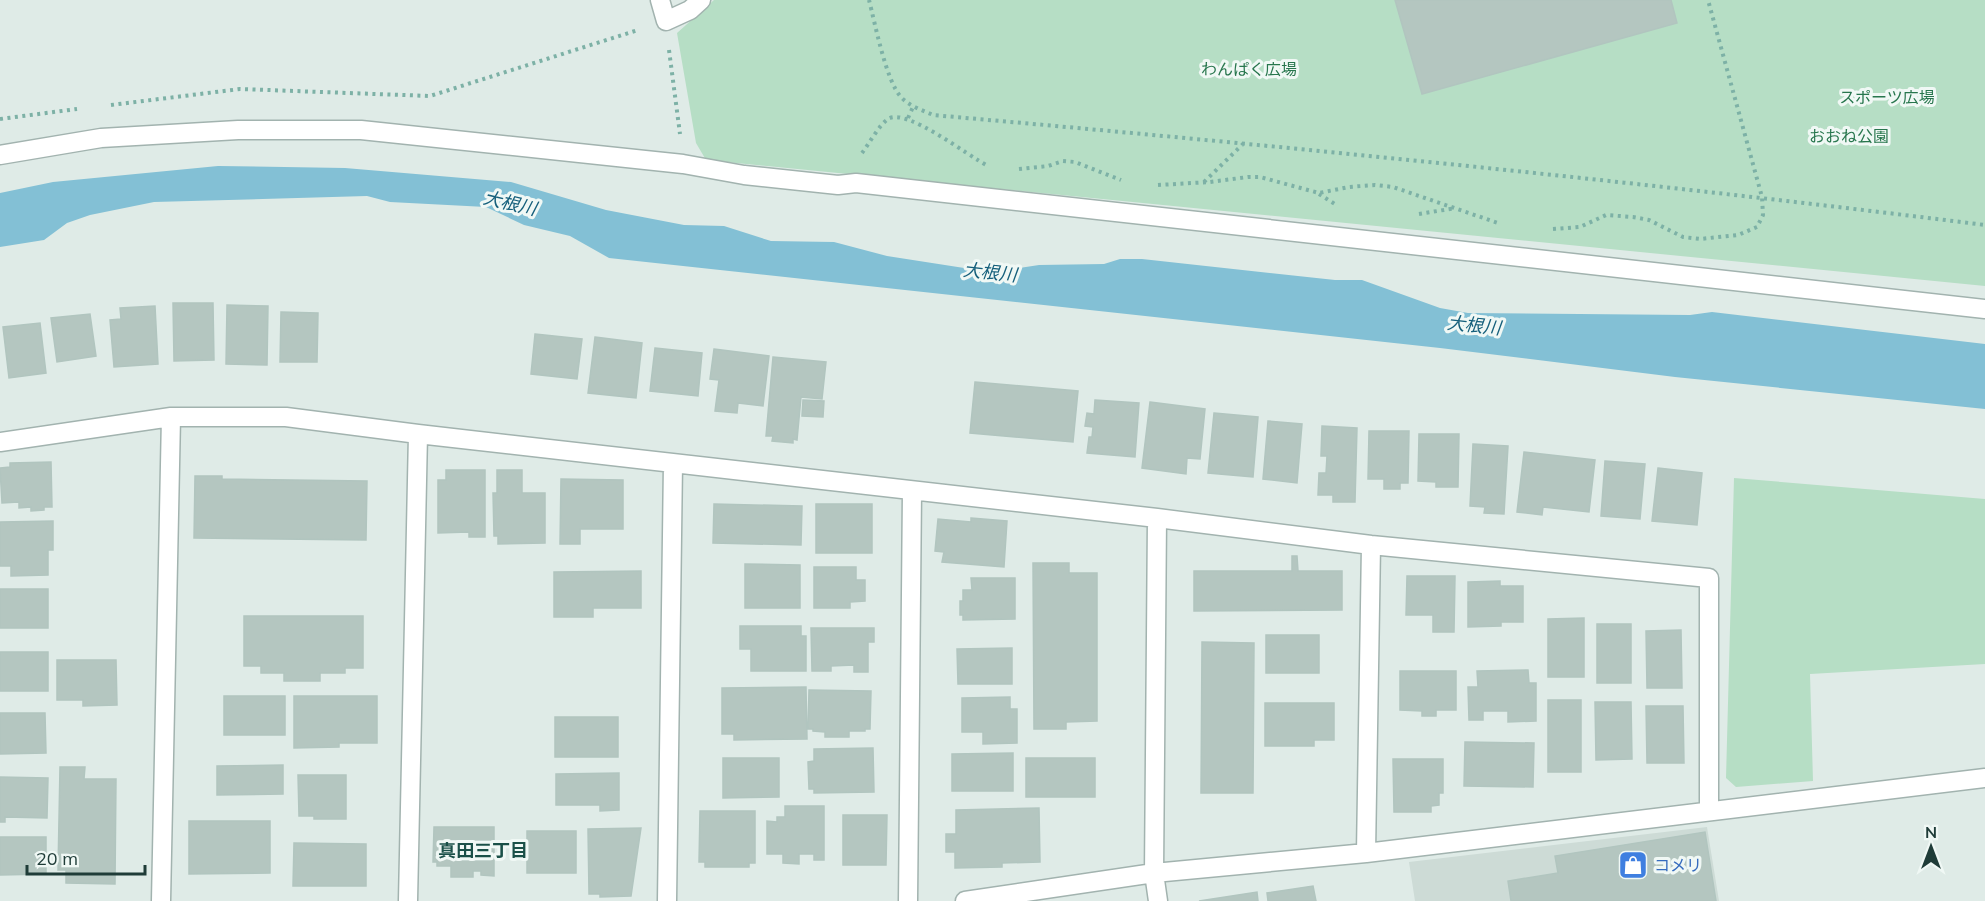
<svg xmlns="http://www.w3.org/2000/svg" width="1985" height="901" viewBox="0 0 1985 901" font-family="Mulish,'Noto Sans JP',sans-serif">
	<style>
		.built { fill: #cddbd6 }
		.green { fill: #b6dec5 }
		.water { fill: #83c0d5 }
		.building { fill: #b4c6c0; stroke: #b1c5bf; stroke-width: 1.5 }
		.lines { fill: none; stroke-linecap: round; stroke-linejoin: round }
		.minor-casing { stroke: #a2b3af; stroke-width: 21 }
		.path { stroke: #7db1a6; stroke-width: 4; stroke-dasharray: 3 4.5; stroke-linecap: butt }
		.minor { stroke: #fff; stroke-width: 18 }
		.labels { text-anchor: middle; dominant-baseline: central; stroke-width: 6; stroke-linejoin: round; paint-order: stroke }
		.park-label { font-size: 16px; fill: #27764d; stroke: #f0f8f5 }
		.shop-label { font-size: 16px; fill: #366cbe; stroke: #f0f8f5; text-anchor: start }
		.water-label { font-size: 18px; font-style: italic; fill: #16607c; stroke: #f0f8f5 }
		.neighbourhood-label { font-size: 18px; font-weight: bold; fill: #1a5048; stroke: #f0f8f5 }
	</style>
	<rect width="100%" height="100%" fill="#dfebe7"/>
	<!-- built -->
	<path class="built" d="M1707,827l12,74h-304l-6,-39z"/>
	<!-- green -->
	<path class="green" d="M714,0h1271v286l-1279,-126 -10,-17 -19,-110z
		M1734,478l251,21v165l-175,10 3,107 -77,6 -10,-9z"/>
	<!-- water -->
	<path class="water" d="M218,166l127,2 166,14 95,28 78,15 40,1 47,15 63,1 53,14 90,14h30l32,-5 65,-1 16,-5h22l193,21h27l78,28 28,5 222,2 22,-3 273,32v65l-310,-32 -235,-29 -831,-90 -39,-22 -46,-11 -38,-18 -96,-5 -23,-6 -213,6 -64,13 -23,8 -23,17 -44,7v-54l53,-11z"/>
	<!-- building -->
	<path class="building" d="M1395,0h276l6,23 -255,71z
		M173,303h40l1,57 -40,1z
		M227,305l41,1 -1,59 -41,-1z
		M155,306l3,58 -44,3 -4,-47 11,-1 -1,-11z
		M281,312l37,1 -1,49h-37z
		M90,314l6,42 -39,6 -6,-44z
		M40,323l6,50 -37,5 -6,-51z
		M535,334l47,5 -5,40 -46,-5z
		M595,337l47,6 -6,55 -48,-5z
		M655,348l47,5 -4,43 -48,-5z
		M714,349l55,7 -6,50 -25,-3 -1,10 -22,-2 4,-31 -9,-1z
		M773,357l53,5 -4,37 -21,-2 -4,43 -4,-1v4l-21,-2 1,-5h-7z
		M975,382l103,9 -5,51 -103,-9z
		M803,400l21,1 -1,16 -21,-1z
		M1095,400l44,3 -4,54 -48,-4 2,-16h3l1,-10 -8,-1 2,-13 7,1z
		M1150,402l55,7 -5,50 -13,-1 -1,16 -44,-6z
		M1214,413l44,4 -5,60 -45,-4z
		M1268,421l34,3 -5,59 -34,-4z
		M1322,426l35,2 -2,74h-22v-7h-15l1,-22h7l1,-17h-6z
		M1369,431h40l-1,52h-8v6h-16v-10h-16z
		M1419,434h40l-1,53h-22v-5l-18,-1z
		M1473,444l35,2 -4,68 -20,-1 1,-6 -15,-1z
		M1524,452l71,8 -6,52 -46,-5 -1,8 -25,-3z
		M1605,461l40,3 -5,55 -39,-3z
		M51,462l1,45h-8v3l-13,1v-4l-12,1v-6l-17,1 -2,-35 10,-1v-4z
		M1658,468l44,5 -5,52 -45,-4z
		M446,470h39v67h-16v-5l-31,1v-53h8z
		M497,470h25v23h23v50l-47,1v-8h-4l-1,-43h4z
		M195,476h27v3l145,2 -1,59 -172,-2z
		M561,479l62,1v49h-43v15h-20z
		M714,504l88,2 -1,39 -88,-2z
		M816,504h56v49h-56z
		M971,518l36,3 -3,46 -62,-5 2,-10 -9,-1 3,-32 33,3z
		M53,521v29h-5v25l-37,1v-10h-11v-44z
		M1292,556h5l1,15h44v39l-148,1v-40h98z
		M1033,563h36v10h28v148l-31,1v7h-32z
		M745,564l55,1v43h-55z
		M814,567h42v13h9v21l-15,1v6h-36z
		M641,571v37h-48v9h-39v-45z
		M1407,576h48l-1,56h-21v-17h-27z
		M971,578h44v41l-52,1v-5h-3v-14h3v-11h9z
		M1500,581v5h23v36h-22v4l-33,1v-45z
		M0,589h48v39h-48z
		M244,616h119v52h-18v5h-25v8h-36v-8h-23v-7h-17z
		M1584,618v59h-36v-58z
		M1597,624h34v59h-34z
		M740,626h61v10h5v35h-55v-22h-11z
		M811,628h63v14h-6v30h-14v-7l-23,1v5h-19z
		M1681,630l1,58h-35l-1,-57z
		M1266,635h53v38h-53z
		M1202,642l52,1 -1,150h-52z
		M1012,648v36h-54l-1,-35z
		M0,652h48v39h-48z
		M57,660h59l1,45 -34,1v-6h-26z
		M1528,670l1,13h7v38l-28,1v-11h-25v9h-14l-1,-33h10l-1,-16z
		M1400,671h56v39h-20v6h-14v-5l-22,-1z
		M806,687l1,52 -73,1v-6h-12v-46z
		M809,690l62,1 -1,38h-5v2h-16v6h-24v-5l-12,-1v-2h-5z
		M224,696h61v39h-61z
		M294,696h83v47h-38v4l-45,1z
		M1010,697v12h7v34l-34,1v-12h-21v-34z
		M1548,700h33v72h-33z
		M1595,702h36l1,57 -36,1z
		M1265,703h69v37h-20v6h-49z
		M1646,706h37l1,57h-37z
		M0,713h45l1,40 -46,1z
		M555,717h63v40h-63z
		M1465,742l69,1 -1,44 -69,-1z
		M873,748l1,44 -60,1v-4h-5l-1,-27 6,-1v-12z
		M1013,753v38h-61v-37z
		M723,758h56v39l-56,1z
		M1026,758h69v39h-69z
		M1393,759h50v34h-4v12l-8,1v6h-37z
		M283,765v29l-66,1v-29z
		M60,767h25l-1,12h32l-1,105 -49,-1v-13h-8z
		M619,773v37l-19,1v-6h-44v-31z
		M298,775h48v44h-32v-3h-15z
		M0,777l48,1 -1,40 -42,-1v5h-5z
		M785,806h39v54h-10v-6h-15v10l-16,-1v-9h-16v-33l10,1v-5h8z
		M1039,808l1,54 -38,1v4l-47,1v-16h-9v-18h10v-24z
		M700,811h55v52h-6v4h-44v-5h-6z
		M843,815h44l-1,50h-43z
		M189,821h81v52l-81,1z
		M434,827h60v49l-13,-1v-4h-8v6h-22v-11h-14v-4h-4z
		M641,828l-10,68 -31,1v-3h-11l-1,-65z
		M527,831h49v42h-49z
		M1705,832l11,69h-205l-3,-20 50,-8 -3,-17z
		M0,837h46v37l-46,1z
		M294,843l72,1v42h-73z
		M1313,886l3,15h-48l-1,-8z
		M1257,892l1,9h-59z"/>
	<g class="lines">
		<!-- minor casing -->
		<g class="minor-casing">
			<path id="minor" d="M660,0l6,21 24,-11 11,-10
				M0,155l101,-17 137,-8h123l322,34 61,11 94,10 18,-2 1129,126
				M0,442l171,-25h115l132,17 739,84 214,27 338,33v232
				M1157,518l-3,355 4,28
				M1366,853l5,-308
				M161,901l10,-484
				M408,901l10,-467
				M667,901l6,-438
				M908,901l4,-410
				M965,901l189,-28 212,-20 619,-75"/>
		</g>
		<!-- path -->
		<path class="path" d="M869,0c6,23 17,81 32,97 8,9 21,13 32,18 351,31 702,66 1052,110
			M669,50l11,84
			M111,105l129,-16 190,7 208,-66
			M908,118l5,-11
			M0,119l77,-10
			M862,153c7,-9 17,-28 26,-34 18,-12 80,37 100,47
			M1019,169l29,-3 15,-5 12,1 46,18
			M1204,182l40,-39
			M1158,185l52,-3 38,-5h12l59,16 30,-6 26,-2 18,2 105,36
			M1319,194l19,12
			M1419,214l37,-6
			M1553,229l27,-2 26,-12 27,2 16,3 34,17 17,2 38,-4 19,-8 6,-12 -1,-18 -54,-197"/>
		<!-- minor -->
		<use href="#minor" class="minor"/>
	</g>
	<!-- icons -->
	<defs>
		<g id="shop-square" transform="scale(1.5)"><rect x="-9" y="-9" width="18" height="18" rx="4" fill="#3f7fe0" stroke="#f0f8f5"/><path d="M-5-2.5h2.3a2.7 3.5 0 0 1 5.4 0H5L5.5 6h-11ZM-1.5-2.5h3a1.5 2.3 0 0 0-3 0Z" fill="#fff"/></g>
	</defs>
	<g fill-rule="evenodd">
		<use href="#shop-square" x="1633" y="865"/>
	</g>
	<g class="labels">
		<!-- park labels -->
		<g class="park-label">
			<text x="1249" y="69">わんぱく広場</text>
			<text x="1887" y="97">スポーツ広場</text>
			<text x="1849" y="136">おおね公園</text>
		</g>
		<!-- shop labels -->
		<g class="shop-label">
			<text x="1654" y="865">コメリ</text>
		</g>
		<!-- water labels -->
		<g class="water-label">
			<text transform="translate(510 203) rotate(13)">大根川</text>
			<text transform="translate(990 272) rotate(6)">大根川</text>
			<text transform="translate(1474 325) rotate(6)">大根川</text>
		</g>
		<!-- neighbourhood labels -->
		<g class="neighbourhood-label">
			<text x="483" y="850">真田三丁目</text>
		</g>
	</g>
	<!-- north arrow -->
	<g transform="translate(1931 847)" stroke="#f0f8f5" stroke-width="4.5" paint-order="stroke">
	<path d="M0-4.5L10 22L0 15L-10 22Z" fill="#1f3c38"/>
	<text y="-9" font-size="16" font-weight="bold" text-anchor="middle" fill="#1f3c38">N</text>
	</g>
	<!-- scale -->
	<path d="M27 865v9h118v-9" fill="none" stroke="#1f3c38" stroke-width="3"/>
	<text x="36" y="865" font-size="18" fill="#1f3c38" stroke="#f0f8f5" stroke-width="4.5" paint-order="stroke">20 m</text>
</svg>
